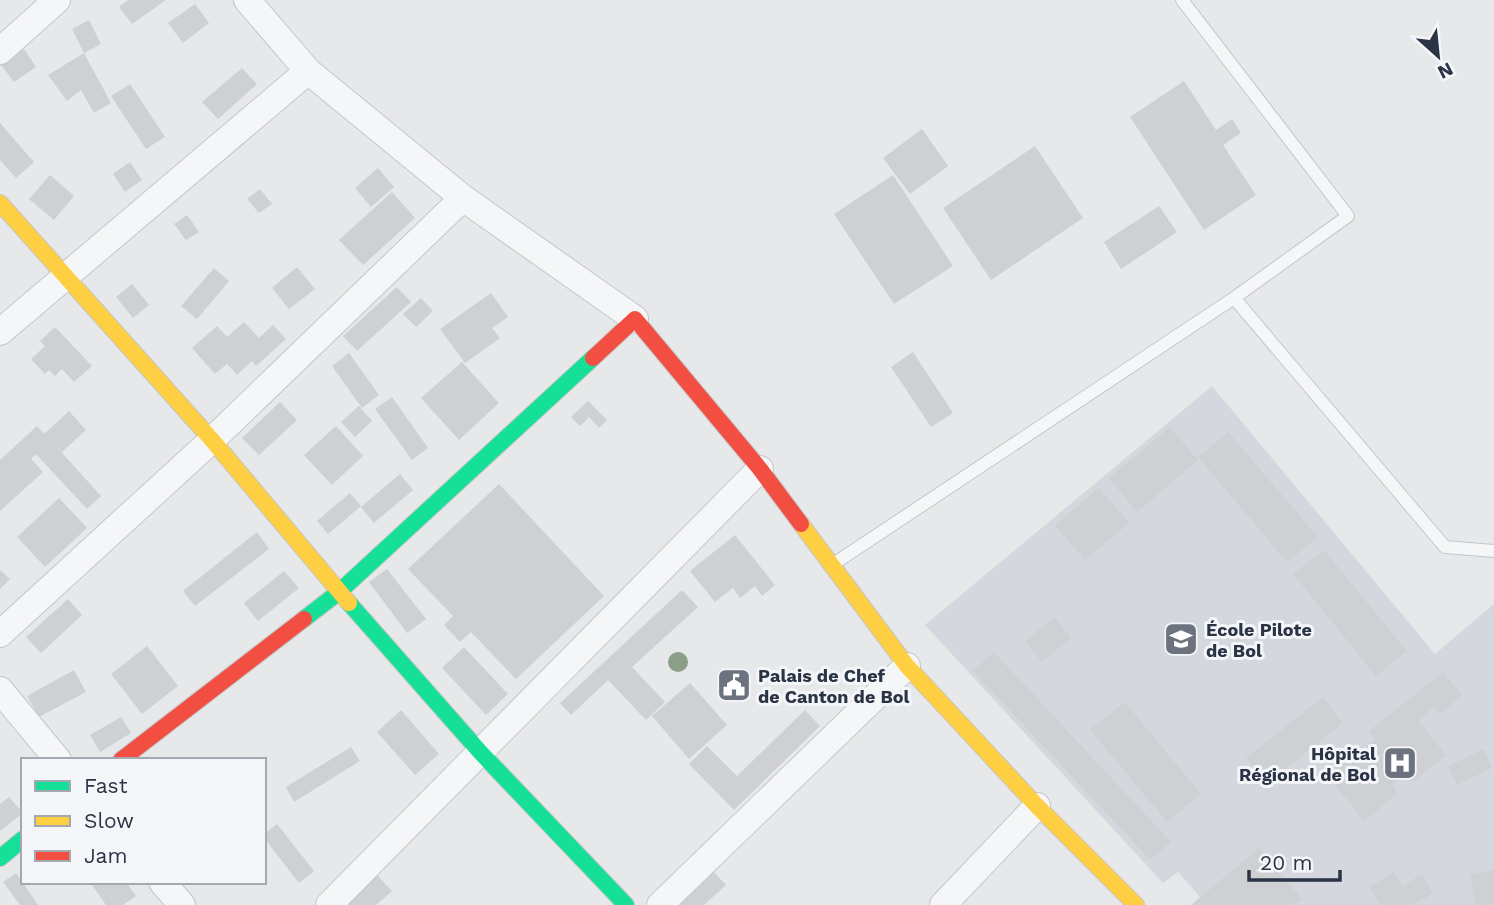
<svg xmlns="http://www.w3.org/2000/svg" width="1494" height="905" viewBox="0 0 1494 905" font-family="'Work Sans',sans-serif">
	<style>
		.built { fill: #d4d7dd }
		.building { fill: #ced0d3 }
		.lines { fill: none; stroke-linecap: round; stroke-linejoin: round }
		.lane-casing { stroke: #c4c6c8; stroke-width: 14 }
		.street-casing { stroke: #c4c6c8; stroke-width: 28 }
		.fast-casing { stroke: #c4c6c8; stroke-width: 18 }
		.slow-casing { stroke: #c4c6c8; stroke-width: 18 }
		.jam-casing { stroke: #c4c6c8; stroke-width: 18 }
		.lane { stroke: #f5f6f7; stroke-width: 12 }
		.street { stroke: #f5f6f7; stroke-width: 26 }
		.fast { stroke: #16e098; stroke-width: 16 }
		.slow { stroke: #ffcf43; stroke-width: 16 }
		.jam { stroke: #f24e42; stroke-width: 16 }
		.tree { fill: #8a9e88 }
		.labels { text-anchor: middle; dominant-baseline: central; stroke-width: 6; stroke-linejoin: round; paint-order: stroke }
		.poi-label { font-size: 18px; font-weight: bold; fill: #2b3445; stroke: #f4f6f9; text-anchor: start }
	</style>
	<rect width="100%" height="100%" fill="#e6e8ea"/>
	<!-- built -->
	<path class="built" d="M1212,386l223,268 59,-50v301h-287l-29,-33 -15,11 -238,-258z"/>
	<!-- building -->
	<path class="building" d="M128,0h38l-34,24 -13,-17z
		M195,4l14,19 -26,20 -15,-20z
		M89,20l12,24 -17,9 -12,-24z
		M24,49l12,18 -22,15 -13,-17z
		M84,53l27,50 -17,10 -13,-23 -14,11 -19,-26z
		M242,68l15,16 -39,35 -16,-17z
		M1184,81l32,49 16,-11 9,14 -18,12 33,50 -52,35 -74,-113z
		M130,84l35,53 -19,12 -35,-53z
		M0,123l34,39 -18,16 -16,-18z
		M922,129l26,37 -38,28 -27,-36z
		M1035,146l48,72 -92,62 -48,-72z
		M130,162l12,18 -17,12 -12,-18z
		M378,168l16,19 -23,20 -16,-19z
		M50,175l24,21 -20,24 -25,-21z
		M893,175l60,91 -59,38 -60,-90z
		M260,189l12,15 -13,9 -12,-14z
		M392,192l23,26 -52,47 -24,-25z
		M1159,206l18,26 -56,37 -17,-27z
		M187,215l12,17 -13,8 -12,-16z
		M297,267l18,22 -26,20 -17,-21z
		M214,268l15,13 -32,38 -16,-13z
		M132,284l17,21 -16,13 -17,-21z
		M397,287l14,15 -54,49 -14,-15z
		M491,293l17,24 -16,11 8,10 -35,25 -25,-34z
		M421,298l12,13 -17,16 -13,-13z
		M244,322l15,16 14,-13 13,14 -30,27 -4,-5 -15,14 -10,-11 -12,10 -23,-26 25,-22 10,11z
		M55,327l37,39 -18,16 -12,-13 -7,7 -6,-6 -4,4 -14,-15 14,-13 -5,-5z
		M913,352l40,61 -22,14 -40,-60z
		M349,353l30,42 -17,13 -30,-42z
		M462,362l37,41 -40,37 -38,-42z
		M392,397l36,51 -16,12 -37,-51z
		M588,401l19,19 -8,8 -10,-11 -9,9 -9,-9z
		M280,402l17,18 -38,35 -17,-17z
		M359,406l13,15 -17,16 -14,-15z
		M69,411l17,19 -24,22 -8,-8 47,52 -14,13 -51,-55 -5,5 12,13 -43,39v-51l37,-34 7,8z
		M336,426l27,30 -31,29 -28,-30z
		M1170,427l28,33 -61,52 -28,-34z
		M1228,432l90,105 -31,25 -89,-105z
		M400,474l13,16 -39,33 -13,-16z
		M499,484l105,112 -88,83 -45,-47 -11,10 -16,-17 9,-9 -45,-47z
		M1099,488l30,35 -44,37 -30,-35z
		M350,493l11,13 -33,28 -11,-13z
		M59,498l28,30 -42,39 -28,-30z
		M257,532l12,17 -74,57 -12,-15z
		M735,535l40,50 -13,11 -7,-10 -15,12 -7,-10 -18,14 -25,-31z
		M1324,550l83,101 -31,25 -83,-102z
		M387,569l39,50 -19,14 -38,-51z
		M0,570l10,9 -10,10z
		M284,571l15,17 -41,33 -14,-18z
		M682,590l16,17 -66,60 33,35 -19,18 -38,-40 -37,35 -11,-12z
		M68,599l14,16 -41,38 -15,-16z
		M1055,617l16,21 -29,24 -17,-21z
		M147,646l31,40 -36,28 -31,-40z
		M464,647l44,47 -22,21 -44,-47z
		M994,652l177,190 -21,18 -177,-189z
		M74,670l12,22 -47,25 -12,-21z
		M1443,672l19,23 -22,19 -6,-7 -16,13 28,35 -33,27 -7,-9 -14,12 6,8 -34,28 -41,-51 29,-24 6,8 18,-15 -7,-8z
		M690,683l37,42 -38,34 -37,-43z
		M1323,697l20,26 -76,61 -21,-26z
		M1125,702l76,92 -34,28 -77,-92z
		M401,710l38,44 -24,21 -38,-43z
		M805,710l15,16 -86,84 -45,-46 18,-18 30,30z
		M121,717l10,16 -31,19 -10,-17z
		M351,747l9,14 -66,41 -8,-15z
		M1484,749l8,19 -35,17 -9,-19z
		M9,797l14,16 -23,18v-27z
		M277,824l37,47 -15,12 -35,-45v-4z
		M1259,848l43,51 -8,6h-103z
		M712,870l14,15 -22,20h-25l-2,-3z
		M1494,870v35h-19l-5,-31z
		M1394,872l8,14 20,-12 11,19 -20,12h-33l-11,-18z
		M16,873l22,32h-18l-17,-23z
		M377,875l15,16 -16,14h-31z
		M90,882h36l10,14 -13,9h-17z"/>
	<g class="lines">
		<!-- lane casing -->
		<g class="lane-casing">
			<path id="lane" d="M1234,298l211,249 49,4
				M835,563l399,-265 114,-82 -166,-216"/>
		</g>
		<!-- street casing -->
		<g class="street-casing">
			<path id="street" d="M247,0l61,71 155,127 172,121
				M0,51l57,-51
				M0,332l308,-261
				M0,634l212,-194 251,-242
				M0,690l58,70
				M162,882l20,23
				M329,905l431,-436
				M660,905l247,-239
				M943,905l94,-99"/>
		</g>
		<!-- fast casing -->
		<g class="fast-casing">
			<path id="fast" d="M349,603l132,150 145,152
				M304,619l35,-27 254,-234
				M0,858l23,-19"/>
		</g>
		<!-- slow casing -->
		<g class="slow-casing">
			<path id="slow" d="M0,203l212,237 137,163
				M801,524l106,142 130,140 99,99"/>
		</g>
		<!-- jam casing -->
		<g class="jam-casing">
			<path id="jam" d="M593,358l42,-39 125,150 41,55
				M121,760l183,-141"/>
		</g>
		<!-- lane -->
		<use href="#lane" class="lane"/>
		<!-- street -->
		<use href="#street" class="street"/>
		<!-- fast -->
		<use href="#fast" class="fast"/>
		<!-- slow -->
		<use href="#slow" class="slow"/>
		<!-- jam -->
		<use href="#jam" class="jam"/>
	</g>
	<!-- trees -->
	<circle class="tree" cx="678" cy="662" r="10"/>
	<!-- icons -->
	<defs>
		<g id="school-square" transform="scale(1.75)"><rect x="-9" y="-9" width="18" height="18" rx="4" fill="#6c737f" stroke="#f4f6f9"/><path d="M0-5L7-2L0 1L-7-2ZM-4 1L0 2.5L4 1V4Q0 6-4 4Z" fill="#fff"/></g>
		<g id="civic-square" transform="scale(1.75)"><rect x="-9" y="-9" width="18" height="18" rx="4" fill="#6c737f" stroke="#f4f6f9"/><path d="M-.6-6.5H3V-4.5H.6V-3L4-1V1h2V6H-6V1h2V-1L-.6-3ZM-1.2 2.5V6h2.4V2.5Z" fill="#fff"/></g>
		<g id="hospital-square" transform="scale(1.75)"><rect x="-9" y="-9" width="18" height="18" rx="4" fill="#6c737f" stroke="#f4f6f9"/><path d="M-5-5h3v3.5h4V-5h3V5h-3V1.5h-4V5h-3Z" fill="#fff"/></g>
	</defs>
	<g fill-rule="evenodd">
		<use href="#school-square" x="1181" y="639"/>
		<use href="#civic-square" x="734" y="685"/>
		<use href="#hospital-square" x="1400" y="763"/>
	</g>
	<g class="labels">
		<!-- poi labels -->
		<g class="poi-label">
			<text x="1206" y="629">École Pilote<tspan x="1206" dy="21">de Bol</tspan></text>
			<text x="758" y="675">Palais de Chef<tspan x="758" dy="21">de Canton de Bol</tspan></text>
			<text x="1376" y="753" text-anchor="end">Hôpital<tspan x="1376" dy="21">Régional de Bol</tspan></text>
		</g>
	</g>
	<!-- legend -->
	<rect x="21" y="758" width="245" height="126" fill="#f4f6f9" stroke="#a4a8b1" stroke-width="2"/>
	<rect x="35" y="781" width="35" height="10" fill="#16e098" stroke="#a4a8b1" stroke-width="2"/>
	<text x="84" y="793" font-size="21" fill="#2b3445">Fast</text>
	<rect x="35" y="816" width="35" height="10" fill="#ffcf43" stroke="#a4a8b1" stroke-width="2"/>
	<text x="84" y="828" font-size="21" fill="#2b3445">Slow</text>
	<rect x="35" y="851" width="35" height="10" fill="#f24e42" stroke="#a4a8b1" stroke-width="2"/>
	<text x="84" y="863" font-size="21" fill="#2b3445">Jam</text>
	<!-- north arrow -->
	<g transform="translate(1438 56) rotate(153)" stroke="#f4f6f9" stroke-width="5" paint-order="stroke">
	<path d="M0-5L12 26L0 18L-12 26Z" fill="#2b3445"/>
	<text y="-10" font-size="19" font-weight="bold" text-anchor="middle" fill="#2b3445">N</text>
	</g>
	<!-- scale -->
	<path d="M1249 870v10h91v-10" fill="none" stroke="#2b3445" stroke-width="3.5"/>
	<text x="1260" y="870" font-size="21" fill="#2b3445" stroke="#f4f6f9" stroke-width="5" paint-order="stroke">20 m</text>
</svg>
